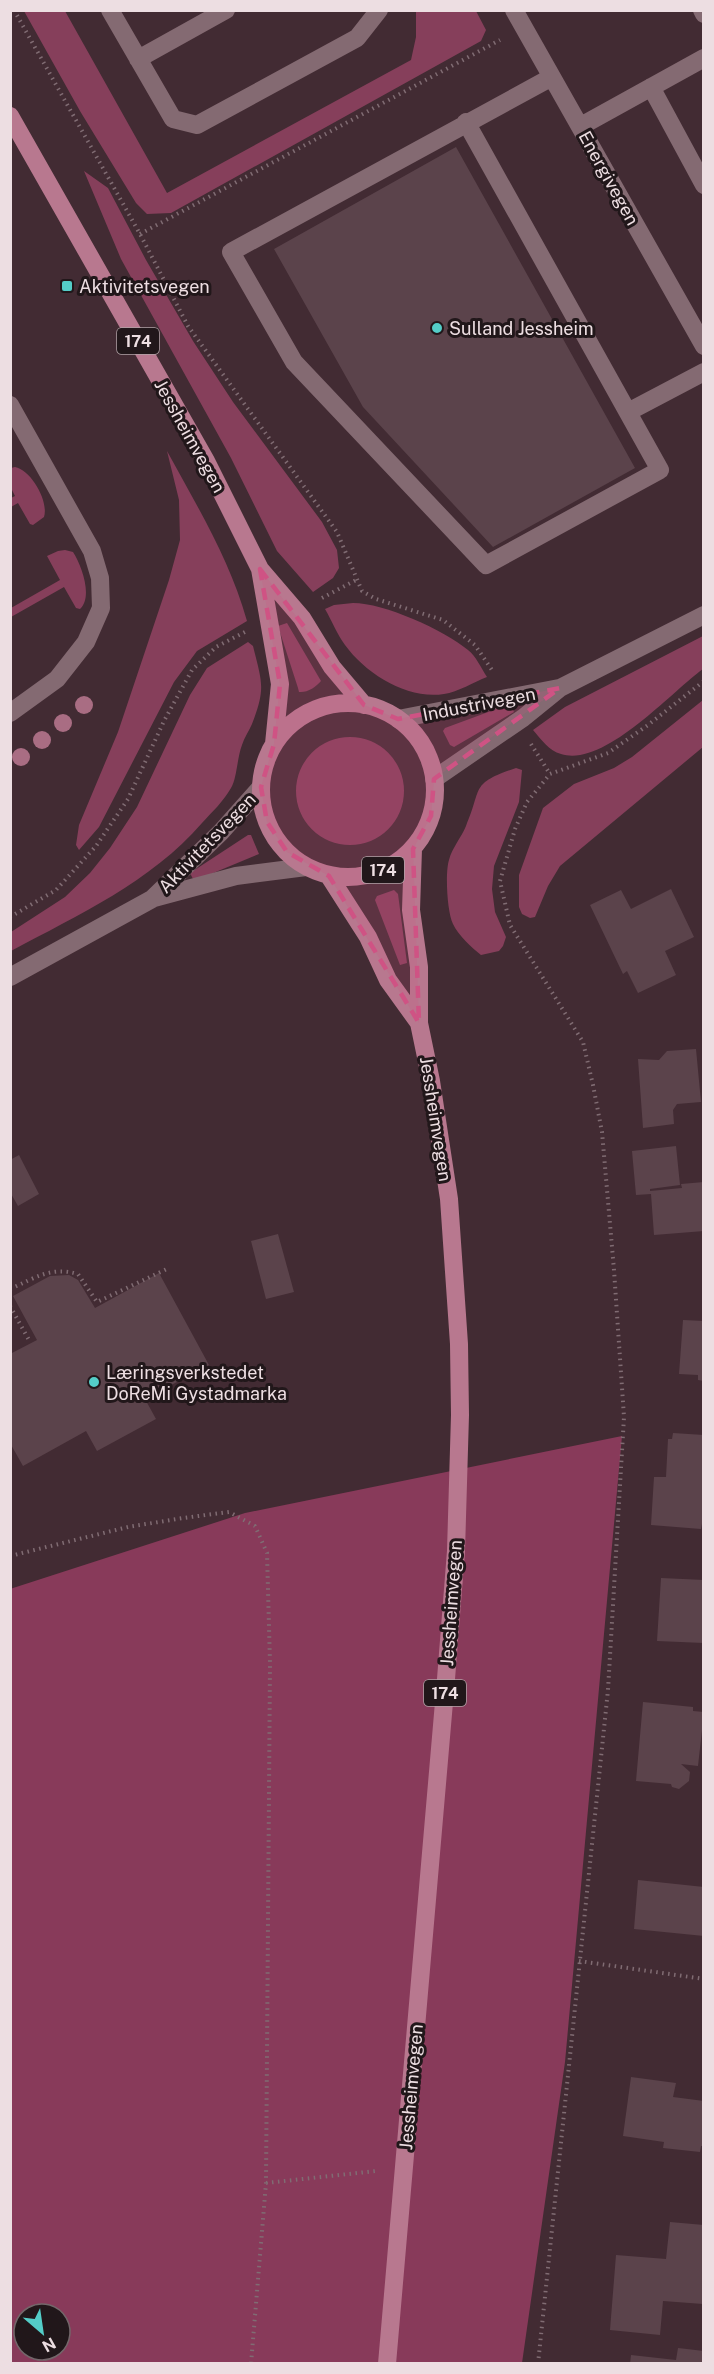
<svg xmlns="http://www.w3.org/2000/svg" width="714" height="2374" viewBox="0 0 714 2374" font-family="'Public Sans',sans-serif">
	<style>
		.green { fill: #863f5b }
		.forest { fill: #883a5a; fill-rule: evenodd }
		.building { fill: #5b434b }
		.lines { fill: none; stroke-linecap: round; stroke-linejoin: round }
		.path { stroke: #806c73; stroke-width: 4; stroke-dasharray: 1.5 4.5; stroke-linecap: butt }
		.minor { stroke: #846a72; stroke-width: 18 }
		.major { stroke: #b8788f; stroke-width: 18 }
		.tree { fill: #a96d83 }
		.marked { fill: #cf5384; fill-opacity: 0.2; stroke: #cf5384; stroke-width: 4.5; stroke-dasharray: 12 8; stroke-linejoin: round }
		.poi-dot { fill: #54cdc8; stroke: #21171a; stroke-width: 2 }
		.labels { text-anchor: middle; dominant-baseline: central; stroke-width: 6; stroke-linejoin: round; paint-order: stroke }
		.shield { fill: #21171a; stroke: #b0a2a6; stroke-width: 1.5 }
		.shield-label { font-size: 16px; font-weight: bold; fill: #eddee2 }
		.street-label { font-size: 18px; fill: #eddee2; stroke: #21171a }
		.poi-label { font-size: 18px; fill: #eddee2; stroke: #21171a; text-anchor: start }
	</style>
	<rect width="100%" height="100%" fill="#422b33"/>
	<!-- green -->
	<path class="green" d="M24,11h41l102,182 244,-133 5,-23v-26h60l10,19 -5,11 -310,172 -24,1 -11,-11 -56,-92z
		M84,171l24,17 38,72 47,81 40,61 89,120 15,28 2,18 -6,10 -20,14 -36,-41 -46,-93 -110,-199z
		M167,451c30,55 63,109 80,170l-50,30 -23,31 -75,145 -20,23 -3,-5 3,-20 39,-93 51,-152 11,-40 -1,-40z
		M15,467c16,3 34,34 29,50l-11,8 -3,-1 -12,-21 -7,4v-9l4,-2 -4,-8v-20z
		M65,550l8,2c9,14 20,45 7,57l-4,-1 -12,-21 -53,30v-9l49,-28 -13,-24 11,-5z
		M353,603c31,0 91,27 115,47 8,6 13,18 19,27 -13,5 -29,15 -43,17 -36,6 -78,-20 -99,-49 -8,-11 -13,-24 -20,-36l9,-4z
		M287,623l34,58c-5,6 -14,12 -22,11l-1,-4 -20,-62z
		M703,636v33c-32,23 -99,99 -142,85 -12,-3 -20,-15 -28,-24l32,-23z
		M248,642l5,4c9,37 13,42 -1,78 -3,7 -8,14 -10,21 -5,13 -5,33 -11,43 -8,14 -19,24 -29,35 -51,59 -124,92 -191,128v-19l54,-35 25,-24 20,-25 27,-41 53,-112 17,-27z
		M703,700v47l-143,119 -12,20 -13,31 -5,1 -8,-4 -3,-7v-32l24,-67 31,-24 40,-16 18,-11z
		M510,704l4,8 -60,35 -4,-2 -7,-14 2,-3z
		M296 791a54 54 0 1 1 108 0a54 54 0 1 1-108 0Z
		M516,768l6,2 -3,32 -25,64 -2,23 3,23 11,25 -3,9 -4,5 -18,4c-9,-7 -23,-20 -28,-31 -6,-12 -8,-52 -4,-64 3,-12 12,-22 17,-34 17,-39 3,-42 50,-58z
		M248,835h3l8,19 -65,27 -4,-8z
		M394,890l4,4 9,69 -7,2 -25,-65 2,-4z"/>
	<!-- forest -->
	<path class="forest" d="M622,1436l-57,626 -43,301h-511l-1,-774 235,-76zM24,2314h36v36h-36z"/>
	<!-- building -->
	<path class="building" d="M456,147l179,321 -142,79 -130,-140 -89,-158z
		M671,889l23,48 -29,14 11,24 -38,18 -11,-22 -4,3 -33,-69 31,-15 10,19z
		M696,1049l5,53 -24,2 -4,6 1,14 -31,4 -5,-69 21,1 8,-9z
		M676,1146l4,39 -30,4v2l32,-3 -1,-4 23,-2v49l-50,4 -3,-41 -15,1 -4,-44z
		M19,1155l20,39 -21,12 -8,-14v-32z
		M278,1234l16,58 -28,7 -15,-58z
		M159,1273l50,92 -64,34 11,20 -59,32 -11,-20 -63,35 -13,-23v-89l27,-14 -24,-44 37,-20 19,-1 9,5 17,28z
		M683,1320l21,1v60l-6,-1v-5l-19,-1z
		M673,1433l31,2v78l-3,16 -50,-4 3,-48h12l2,-38h4z
		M661,1578l43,2v63l-47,-2z
		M643,1702l50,5v4l11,1 -6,54 -17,-2 9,8 -1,9 -10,8 -7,-2 -1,-3 -35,-3z
		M638,1880l66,7v49l-70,-7z
		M631,2077l45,6 -3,14 31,4v45h-3l-1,6 -37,-4 1,-6 -41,-6z
		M670,2222l34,3 -1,79 -40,-3 -3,34 -50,-5 6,-75 50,4z
		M678,2348l26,3v13h-74l1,-9 45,5z"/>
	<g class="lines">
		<!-- path -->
		<path class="path" d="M14,10l126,224 48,92 149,206 25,59 14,8 67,21 32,25 19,28
			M140,234l360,-194
			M322,598l34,-18
			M531,744l19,30
			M10,917l46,-27 40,-44 32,-47 36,-78 28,-51 24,-23 29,-15
			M10,1289c25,-11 41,-23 68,-15l19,28 72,-34
			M10,1306l19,34
			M10,1556l118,-29 55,-9 46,-6 26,14 12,27 3,110 -4,520 -15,181
			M579,1961l125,18
			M266,2183l110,-12
			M538,2364l70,-674 16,-273 -10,-147 -12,-138 -9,-47 -10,-43 -73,-117 -10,-44 15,-52 12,-27 23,-28 58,-21 40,-28 56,-44"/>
		<!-- minor -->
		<path class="minor" d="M110,10l63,109 24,6 160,-87 22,-28
			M514,10l190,336
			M702,10l2,4
			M138,59l88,-49
			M651,87l53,98
			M466,122l194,348 -174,95 -192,-203 -63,-110 321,-175
			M581,126l123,-68
			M10,405l82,146 8,27 1,30 -15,34 -29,37 -47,34
			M628,412l76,-40
			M398,719l161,-31
			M434,779l89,-61 37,-30 144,-73
			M154,898l82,-22 70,-9
			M10,977l142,-78 69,-67 40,-45"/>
		<!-- major -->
		<path class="major" d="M10,116l196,345 54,108 42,49 30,49 32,38
			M260,569l20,115 -6,60
			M261 790a87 87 0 1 1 174 0a87 87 0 1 1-174 0Z
			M329,876l39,61 20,43 31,43
			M387,2364l59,-685 10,-128 4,-136 -1,-71 -10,-145 -18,-118 -12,-58v-56l-8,-57 2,-61"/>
	</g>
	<!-- trees -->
	<g class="tree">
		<circle cx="84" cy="705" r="9"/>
		<circle cx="63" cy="723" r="9"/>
		<circle cx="42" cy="740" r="9"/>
		<circle cx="21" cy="757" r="9"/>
	</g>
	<!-- marked area -->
	<path class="marked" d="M260,569l104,136 34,14 162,-31 -126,91 -3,37 -18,33 6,174 -90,-147 -42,-24 -20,-30 -6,-35 13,-43 6,-60z"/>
	<!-- markers -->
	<g class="poi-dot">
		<rect x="61" y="280" width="12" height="12" rx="3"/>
		<circle cx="437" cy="328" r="6"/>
		<circle cx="94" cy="1382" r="6"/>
	</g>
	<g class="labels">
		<!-- shield labels -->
		<g class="shield">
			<rect x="117" y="328" width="42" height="26" rx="4.5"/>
			<rect x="362" y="857" width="42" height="26" rx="4.5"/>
			<rect x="424" y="1680" width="42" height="26" rx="4.5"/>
		</g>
		<g class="shield-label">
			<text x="138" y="341">174</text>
			<text x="383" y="870">174</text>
			<text x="445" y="1693">174</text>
		</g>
		<!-- street labels -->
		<g class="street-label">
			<text transform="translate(609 178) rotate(61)">Energivegen</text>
			<text transform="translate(190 436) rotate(61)">Jessheimvegen</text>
			<text transform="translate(479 704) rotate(-11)">Industrivegen</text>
			<text transform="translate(207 843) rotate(-46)">Aktivitetsvegen</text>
			<text transform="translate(436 1119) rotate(81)">Jessheimvegen</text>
			<text transform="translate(451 1603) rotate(-86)">Jessheimvegen</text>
			<text transform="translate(411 2087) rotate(-85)">Jessheimvegen</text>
		</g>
		<!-- poi labels -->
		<g class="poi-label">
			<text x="79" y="286">Aktivitetsvegen</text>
			<text x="449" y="328">Sulland Jessheim</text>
			<text x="106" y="1372">Læringsverkstedet<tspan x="106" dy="21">DoReMi Gystadmarka</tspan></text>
		</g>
	</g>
	<!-- border -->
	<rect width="714" height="2374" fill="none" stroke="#eddee2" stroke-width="24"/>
	<!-- north arrow -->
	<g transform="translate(42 2332) rotate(151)"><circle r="28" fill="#21171a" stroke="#73676a" stroke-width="1.5"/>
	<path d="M0-4.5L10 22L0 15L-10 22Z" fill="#54cdc8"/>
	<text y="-9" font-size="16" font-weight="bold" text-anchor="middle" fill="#eddee2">N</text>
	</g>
</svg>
